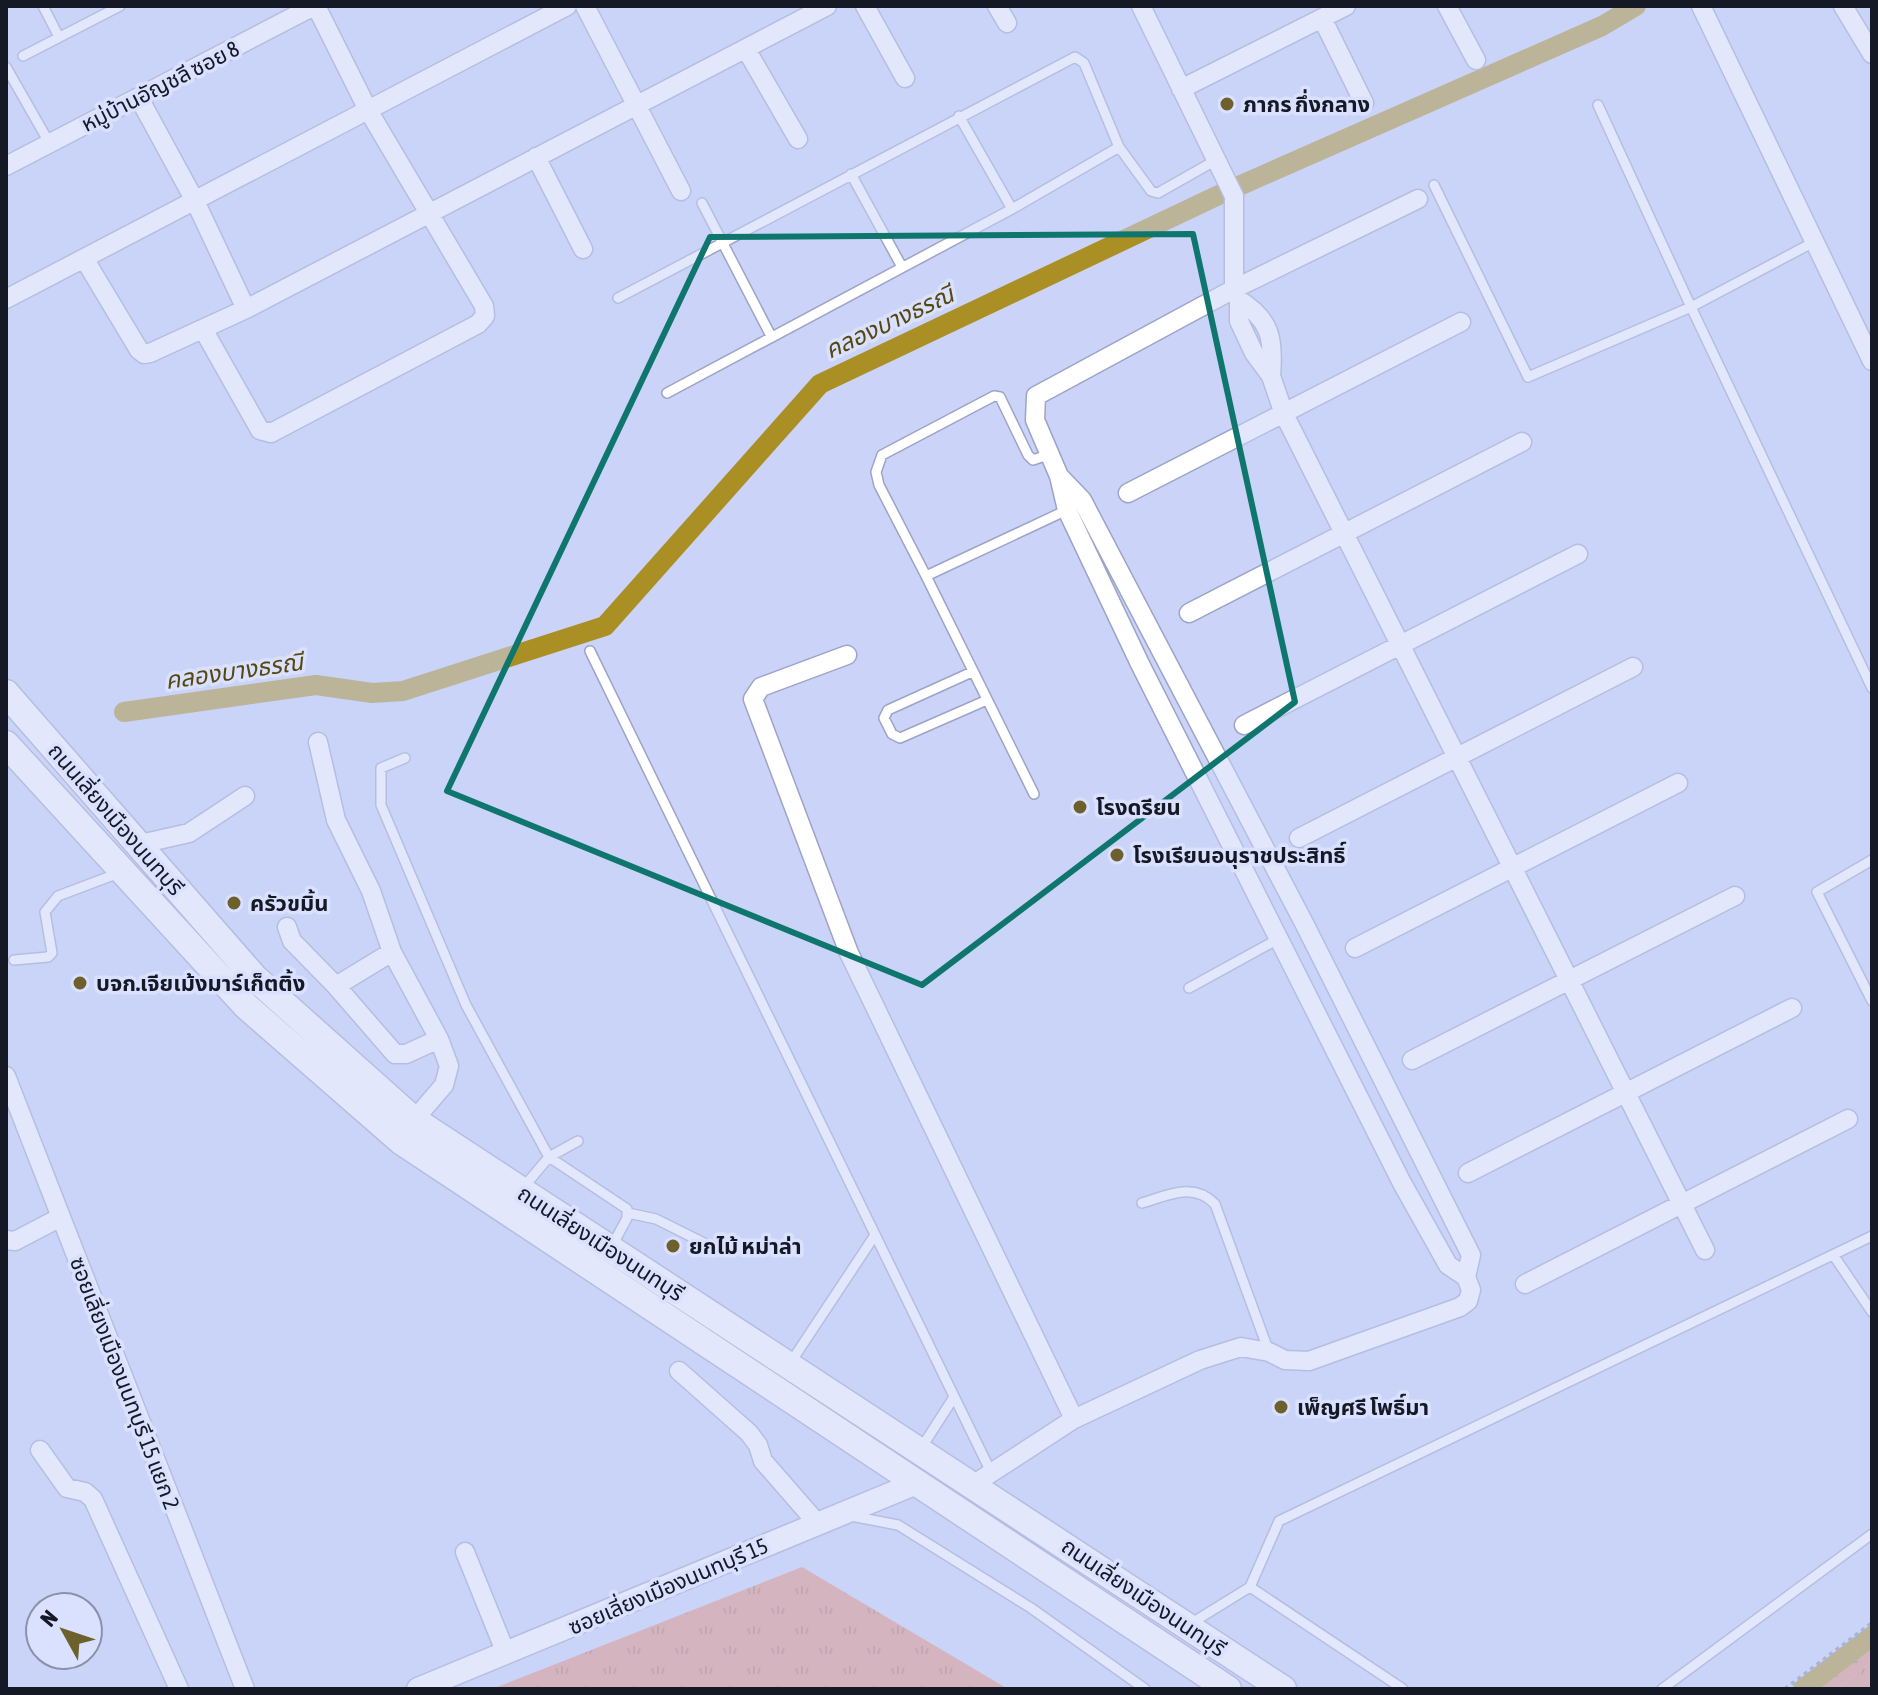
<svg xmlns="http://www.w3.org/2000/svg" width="1878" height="1695" viewBox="0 0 1878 1695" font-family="'Asap Condensed','Noto Sans Thai',sans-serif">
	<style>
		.grass { fill: url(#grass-tufts) }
		.wetland { fill: url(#wetland-marsh) }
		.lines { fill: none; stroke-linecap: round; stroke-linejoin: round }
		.canal { stroke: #aa8f24; stroke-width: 20 }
		.service-casing { stroke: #9ca4c7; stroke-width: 12 }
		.minor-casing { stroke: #9ca4c7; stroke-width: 21 }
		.tertiary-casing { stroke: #9ca4c7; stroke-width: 25 }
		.secondary-casing { stroke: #9ca4c7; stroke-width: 29 }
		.path { stroke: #858ca7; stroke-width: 4; stroke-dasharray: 4 4; stroke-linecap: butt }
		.service { stroke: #fff; stroke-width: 9 }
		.minor { stroke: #fff; stroke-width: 18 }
		.tertiary { stroke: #fff; stroke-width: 22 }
		.secondary { stroke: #fff; stroke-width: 26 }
		.marked { fill: none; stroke: #0f766e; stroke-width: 6; stroke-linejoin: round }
		.poi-dot { fill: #6e602d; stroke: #dae1ff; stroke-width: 3 }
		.labels { text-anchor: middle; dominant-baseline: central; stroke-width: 7; stroke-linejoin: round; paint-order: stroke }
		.street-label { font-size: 22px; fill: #151825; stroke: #dae1ff }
		.poi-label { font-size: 22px; font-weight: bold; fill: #151825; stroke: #dae1ff; text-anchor: start }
		.water-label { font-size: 24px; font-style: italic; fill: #564811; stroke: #dae1ff }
	</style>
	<defs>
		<pattern id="grass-tufts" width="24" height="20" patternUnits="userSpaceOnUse" patternTransform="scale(2)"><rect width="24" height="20" fill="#e18f7b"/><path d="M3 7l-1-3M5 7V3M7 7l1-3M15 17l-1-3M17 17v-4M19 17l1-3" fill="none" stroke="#b57465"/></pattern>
		<pattern id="wetland-marsh" width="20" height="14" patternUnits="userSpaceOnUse" patternTransform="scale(2)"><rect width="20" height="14" fill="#e18f7b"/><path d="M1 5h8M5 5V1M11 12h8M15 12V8" fill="none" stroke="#b57465"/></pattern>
	</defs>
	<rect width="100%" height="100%" fill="#cbd4f8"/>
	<!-- grass -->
	<path class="grass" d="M802,1567l206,122h-516z
		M1872,1661v28h-33z"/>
	<!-- wetland -->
	<path class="wetland" d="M1872,1648v13l-33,28h-20z"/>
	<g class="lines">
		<!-- canal -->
		<path class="canal" d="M124,712l192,-27 56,8 31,-2 202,-65 215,-242 403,-191 379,-167 34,-20
			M1803,1689l69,-53"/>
		<!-- service casing -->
		<g class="service-casing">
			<path id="service" d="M43,6l16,31
				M23,56l97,-50
				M6,67l44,77
				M959,116l53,93
				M851,174l51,93
				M1434,185l94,192 163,-70 -93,-202
				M702,203l69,133
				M1814,242l-123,65 181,381
				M618,298l457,-241 9,6 35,84 32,44 7,2 60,-34
				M667,393l345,-184 107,-62
				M926,576l-47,-91 -3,-13 6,-17 112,-59 6,1 28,58 5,5 17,-6
				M590,651l401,821
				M972,672l-84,38 -4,8 8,16 8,4 87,-38
				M405,758l-24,10v37l85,200 83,152 78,52v9l-15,28
				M1034,794l-108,-218 141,-66
				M1872,860l-55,32 55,109
				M14,960l34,-3 4,-4 -7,-41 13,-16 61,-23
				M1189,988l91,-50
				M522,1189l27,-32 29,-16
				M1142,1203c27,-8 51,-21 73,1l54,148
				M628,1213l28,6 56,28
				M1834,1256l38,56
				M791,1362l84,-127
				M920,1450l34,-53
				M851,1516l47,9 133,83 114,81
				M1250,1587l153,102
				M1190,1624l60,-37 29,-66 593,-285
				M1662,1689l210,-155"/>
		</g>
		<!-- minor casing -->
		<g class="minor-casing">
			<path id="minor" d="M585,6l96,185
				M865,6l40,72
				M997,6l10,17
				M1141,6l93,190v93l5,11v21l15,32 17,23 13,38 421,836
				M1447,6l29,54
				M1701,6l171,355
				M1843,6l29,48
				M1322,18l42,85
				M746,49l52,90
				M1181,89l165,-83
				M139,98l56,103 51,108
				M536,157l47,92
				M6,166l308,-160
				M1418,199l-184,90 -198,107 -1,24 24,56 8,34 73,154 262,519 46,82 18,12
				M85,260l54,90 5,4 6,-1 96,-44 581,-303
				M6,299l561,-293
				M1239,300c32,20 35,39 32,76
				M203,329l57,101 11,3 207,-109 7,-8 -1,-10 -116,-196 -52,-104
				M1128,493l333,-171
				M1189,613l333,-171
				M847,655l-86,32 -8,12 96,254 225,466
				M1244,725l334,-171
				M318,742l18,78 35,71 21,61 47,87 10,27 -5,19 -30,35
				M1299,838l334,-171
				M136,845l53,-12 56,-37
				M287,927l5,14 44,45 56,-34
				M1355,948l323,-165
				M336,986l59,68h11l33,-15
				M1412,1060l323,-164
				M6,1076l239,613
				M1468,1173l324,-165
				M6,1240l9,1 46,-24
				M1525,1284l323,-165
				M679,1371l70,62 9,12 5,16 54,62
				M40,1450l27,38 18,4 8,7 86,190
				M974,1484l100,-65 126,-59 41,-13 28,5 16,8 24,1 151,-54 8,-6 3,-11 -5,-13 5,-22 -166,-330 -223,-425 -23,-24
				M465,1552l40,99"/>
		</g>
		<!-- tertiary casing -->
		<g class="tertiary-casing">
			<path id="tertiary" d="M418,1689l501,-207"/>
		</g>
		<!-- secondary casing -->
		<g class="secondary-casing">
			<path id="secondary" d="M6,693l249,285 159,142 869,569
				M6,744l240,262 156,136 826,547"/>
		</g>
		<!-- path -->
		<path class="path" d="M1785,1689l87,-66"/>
		<!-- service -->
		<use href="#service" class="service"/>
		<!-- minor -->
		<use href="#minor" class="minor"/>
		<!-- tertiary -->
		<use href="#tertiary" class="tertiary"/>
		<!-- secondary -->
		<use href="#secondary" class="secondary"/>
	</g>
	<!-- marked area -->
	<path d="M0 0H1878V1695H0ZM1193,234l102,468 -373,283 -475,-194 263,-554z" fill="#cbd4f8" fill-opacity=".55" fill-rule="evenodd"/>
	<path class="marked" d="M1193,234l102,468 -373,283 -475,-194 263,-554z"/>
	<!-- markers -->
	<g class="poi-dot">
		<circle cx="1227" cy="104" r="8"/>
		<circle cx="1080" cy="807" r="8"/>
		<circle cx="1117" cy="855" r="8"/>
		<circle cx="234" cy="903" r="8"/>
		<circle cx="80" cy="983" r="8"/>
		<circle cx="673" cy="1246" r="8"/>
		<circle cx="1281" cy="1407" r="8"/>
	</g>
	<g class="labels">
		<!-- street labels -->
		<g class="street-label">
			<text transform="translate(160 86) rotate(-27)">หมู่บ้านอัญชลี ซอย 8</text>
			<text transform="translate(116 819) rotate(49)">ถนนเลี่ยงเมืองนนทบุรี</text>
			<text transform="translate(601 1243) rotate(33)">ถนนเลี่ยงเมืองนนทบุรี</text>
			<text transform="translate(125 1383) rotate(69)">ซอยเลี่ยงเมืองนนทบุรี 15 แยก 2</text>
			<text transform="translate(668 1586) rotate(-23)">ซอยเลี่ยงเมืองนนทบุรี 15</text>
			<text transform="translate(1144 1597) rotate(34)">ถนนเลี่ยงเมืองนนทบุรี</text>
		</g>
		<!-- poi labels -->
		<g class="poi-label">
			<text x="1243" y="104">ภากร กึ่งกลาง</text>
			<text x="1096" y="807">โรงดรียน</text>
			<text x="1133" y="855">โรงเรียนอนุราชประสิทธิ์</text>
			<text x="250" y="903">ครัวขมิ้น</text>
			<text x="96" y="983">บจก.เจียเม้งมาร์เก็ตติ้ง</text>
			<text x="689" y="1246">ยกไม้ หม่าล่า</text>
			<text x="1297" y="1407">เพ็ญศรี โพธิ์มา</text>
		</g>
		<!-- water labels -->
		<g class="water-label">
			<text transform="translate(889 322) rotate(-25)">คลองบางธรณี</text>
			<text transform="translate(234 671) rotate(-8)">คลองบางธรณี</text>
		</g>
	</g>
	<!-- border -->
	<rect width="1878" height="1695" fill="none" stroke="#151825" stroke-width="16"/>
	<!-- north arrow -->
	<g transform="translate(64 1631) rotate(310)"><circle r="38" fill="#dae1ff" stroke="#8b91a8" stroke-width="2"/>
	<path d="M0-6L14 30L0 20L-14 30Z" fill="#6e602d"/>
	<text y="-12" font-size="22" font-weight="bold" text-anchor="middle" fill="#151825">N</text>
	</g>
</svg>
